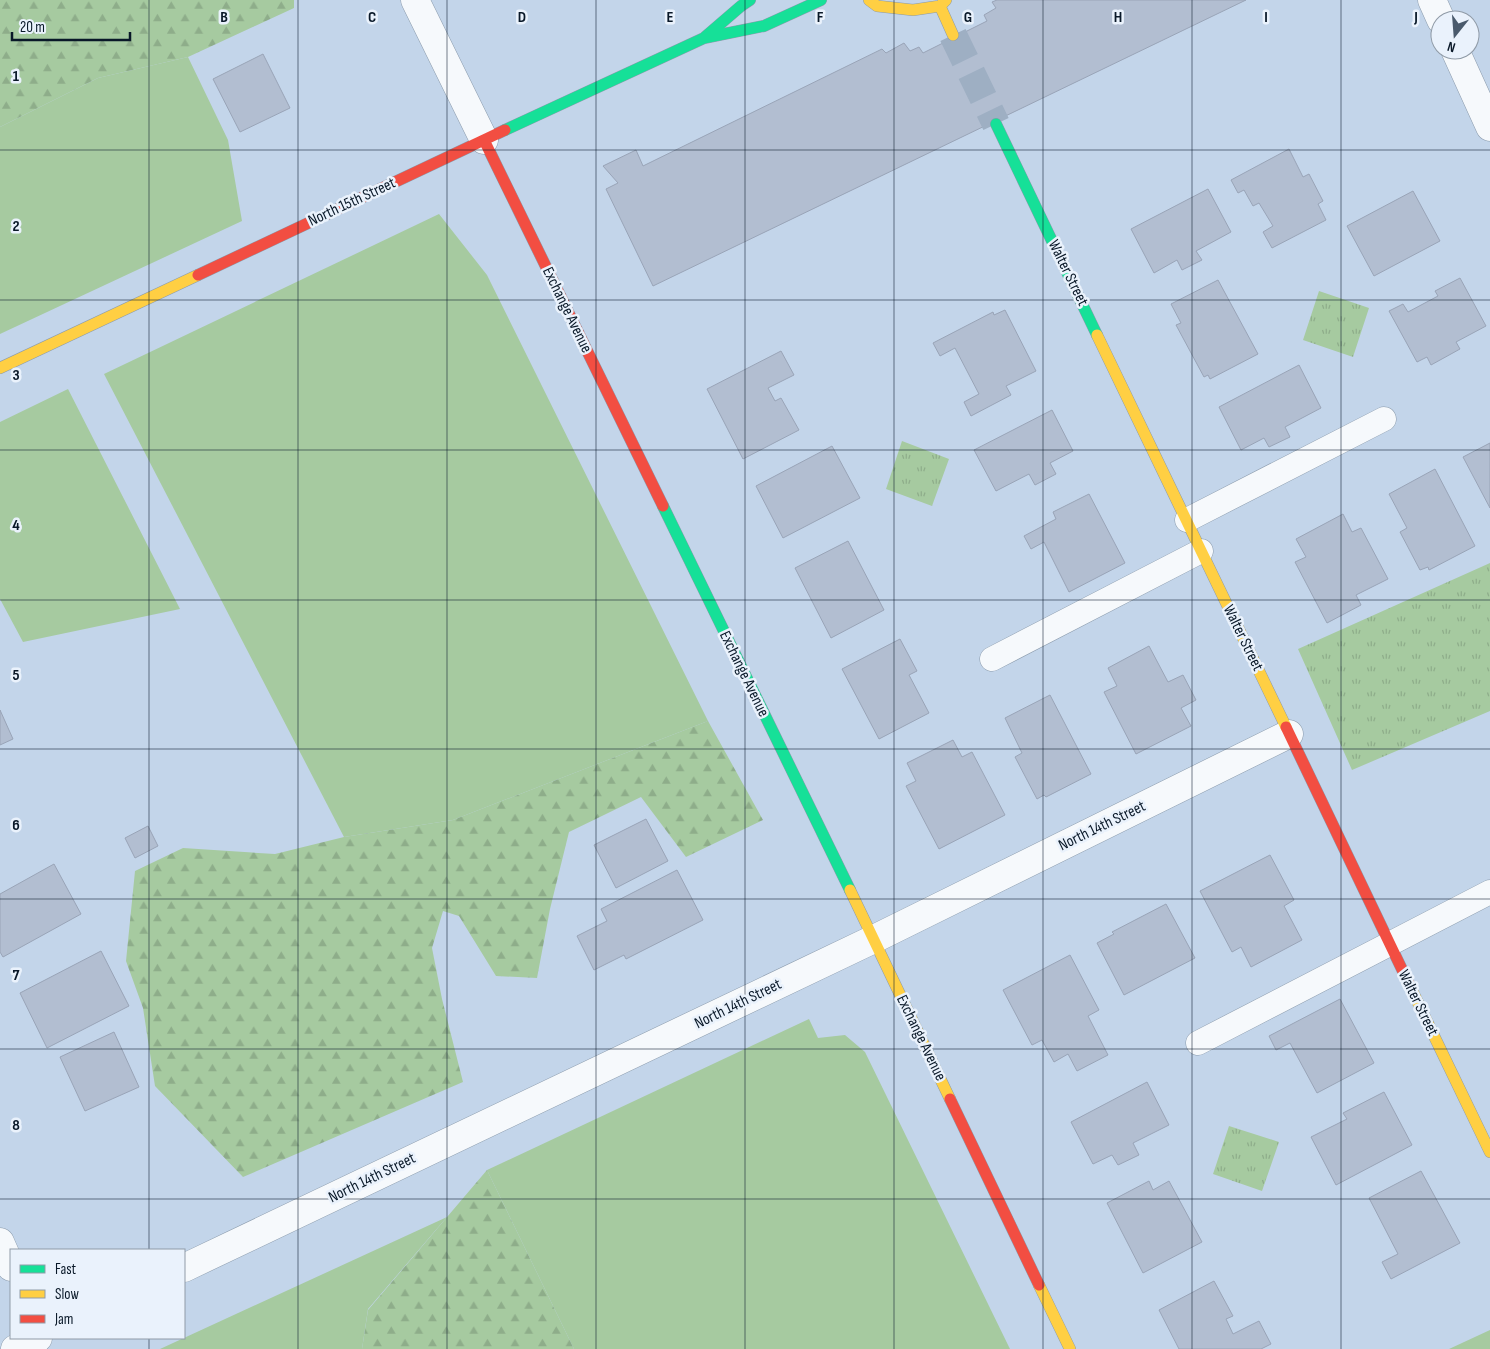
<svg xmlns="http://www.w3.org/2000/svg" width="1490" height="1349" viewBox="0 0 1490 1349" font-family="'Sofia Sans Condensed',sans-serif">
	<style>
		.grass { fill: #a6caa0 }
		.forest { fill: url(#forest-firs) }
		.park { fill: url(#park-tufts) }
		.building { fill: #b2bed1; stroke: #99a4b7 }
		.lines { fill: none; stroke-linecap: round; stroke-linejoin: round }
		.secondary-tunnel { stroke: #9eafc3; stroke-width: 28; stroke-dasharray: 28 14; stroke-linecap: butt }
		.lane-casing { stroke: #8b9bac; stroke-width: 25 }
		.street-casing { stroke: #8b9bac; stroke-width: 29 }
		.fast-casing { stroke: #8b9bac; stroke-width: 12 }
		.slow-casing { stroke: #8b9bac; stroke-width: 12 }
		.jam-casing { stroke: #8b9bac; stroke-width: 12 }
		.lane { stroke: #f6f9fc; stroke-width: 24 }
		.street { stroke: #f6f9fc; stroke-width: 28 }
		.fast { stroke: #16e098; stroke-width: 11 }
		.slow { stroke: #ffcf43; stroke-width: 11 }
		.jam { stroke: #f24e42; stroke-width: 11 }
		.grid { fill: none; stroke: #091828; stroke-width: 1; stroke-opacity: 0.55 }
		.labels { text-anchor: middle; dominant-baseline: central; stroke-width: 5; stroke-linejoin: round; paint-order: stroke }
		.street-label { font-size: 16px; fill: #091828; stroke: #eaf2fc }
		.grid-label { font-size: 16px; text-anchor: middle; font-weight: bold; fill: #091828; stroke: #eaf2fc; stroke-width: 5; stroke-linejoin: round; paint-order: stroke }
	</style>
	<defs>
		<pattern id="forest-firs" width="22" height="20" patternUnits="userSpaceOnUse" patternTransform="scale(1.25)"><rect width="22" height="20" fill="#a6caa0"/><path d="M5 1l3.5 6h-7zM16 11l3.5 6h-7z" fill="#8ead8a"/></pattern>
		<pattern id="park-tufts" width="24" height="20" patternUnits="userSpaceOnUse" patternTransform="scale(1.25)"><rect width="24" height="20" fill="#a6caa0"/><path d="M3 7l-1-3M5 7V3M7 7l1-3M15 17l-1-3M17 17v-4M19 17l1-3" fill="none" stroke="#8ead8a"/></pattern>
	</defs>
	<rect width="100%" height="100%" fill="#c3d5ea"/>
	<!-- grass -->
	<path class="grass" d="M188,57l40,83 14,81 -242,113v-207l98,-49z
		M439,214l48,61 221,446 -255,99 -109,17 -240,-463z
		M68,389l112,220 -157,33 -23,-43v-177z
		M809,1019l9,19 27,-3 20,17 145,297h-436l-87,-179z
		M447,1217l-79,92 -6,40h-202z
		M1490,1330v19h-41z"/>
	<!-- forest -->
	<path class="forest" d="M0,0h294v8l-106,49 -90,21 -98,49z
		M708,721l55,99 -77,37 -45,-60 -72,35 -19,77 -13,69 -41,-2 -37,-60 -16,-5 -11,37 10,51 21,83 -220,95 -88,-91 -12,-78 -17,-47 9,-90 48,-23 92,6 69,-17 109,-17z
		M487,1170l87,179h-212l6,-39z"/>
	<!-- park -->
	<path class="park" d="M1319,291l50,17 -16,49 -50,-17z
		M902,441l47,18 -17,47 -46,-17z
		M1490,563v148l-138,59 -54,-121z
		M1229,1126l50,16 -17,49 -49,-17z"/>
	<!-- building -->
	<path class="building" d="M997,0h249l-593,286 -47,-97 12,-6 -15,-17 33,-16 7,16 239,-117 4,4 18,-10 6,8 9,-4 4,6 64,-32 -3,-6 12,-7 -4,-6z
		M263,54l27,54 -50,24 -27,-53z
		M1289,149l14,28 6,-3 14,27 -5,3 8,16 -54,28 -9,-16 10,-6 -14,-23 -6,3 -9,-16 -6,3 -7,-13z
		M1208,189l23,43 -35,19 6,9 -20,10 -5,-10 -23,13 -23,-44z
		M1413,191l27,50 -66,35 -27,-50z
		M1460,278l26,48 -30,16 4,7 -29,16 -4,-8 -10,5 -28,-51 14,-7 5,8 30,-16 -3,-5z
		M1218,280l40,74 -48,25 -2,-4 -4,2 -28,-52 5,-2 -10,-19z
		M1005,310l31,61 -30,15 5,9 -40,21 -7,-14 15,-8 -24,-46 -15,8 -7,-13 60,-31 1,3z
		M781,351l13,24 -26,13 7,13 6,-3 18,32 -56,29 -36,-70z
		M1299,365l22,43 -36,19 5,10 -21,10 -5,-9 -23,12 -22,-43z
		M1052,410l21,41 -23,12 6,11 -21,11 -6,-11 -33,17 -22,-41z
		M1490,443v65l-27,-51z
		M832,446l28,52 -77,40 -27,-52z
		M1435,469l40,77 -46,24 -1,-3 -8,3 -20,-38 7,-4 -18,-34z
		M1089,494l36,69 -56,29 -25,-50 -13,7 -7,-13 32,-17 -3,-7z
		M1343,514l9,18 9,-4 27,51 -32,16 5,10 -34,18 -32,-61 11,-5 -10,-18z
		M848,541l36,69 -53,28 -36,-70z
		M900,639l17,32 -8,4 20,38 -50,26 -37,-70z
		M1149,646l19,36 15,-7 13,25 -15,8 10,18 -55,28 -32,-62 13,-6 -9,-18z
		M1050,695l41,79 -45,23 -2,-2 -7,4 -22,-42 7,-4 -17,-35z
		M0,710l13,29 -13,6z
		M953,740l9,17 10,-5 33,63 -66,34 -33,-63 10,-5 -9,-18z
		M646,819l22,42 -52,27 -22,-43z
		M148,826l10,20 -23,12 -10,-20z
		M1270,855l24,45 -10,6 18,34 -51,27 -10,-20 -9,5 -32,-61z
		M54,864l27,50 -78,43 -3,-5v-58z
		M677,870l26,50 -77,39 -2,-4 -30,15 -17,-34 30,-15 -6,-12z
		M1166,904l29,54 -71,37 -27,-52 17,-9 -2,-2z
		M101,951l28,55 -82,42 -27,-55z
		M1070,955l29,55 -11,6 20,39 -31,16 -9,-17 -14,8 -12,-22 -10,5 -29,-55z
		M1340,999l34,64 -57,30 -27,-50 -14,7 -7,-14z
		M114,1032l25,55 -54,24 -25,-54z
		M1147,1082l22,43 -36,18 6,12 -21,10 -6,-10 -19,9 -22,-42z
		M1384,1092l28,53 -76,40 -25,-48 36,-18 -4,-6z
		M1421,1171l39,72 -69,36 -9,-17 16,-8 -29,-56z
		M1149,1181l4,9 16,-9 33,61 -59,31 -36,-70z
		M1214,1281l19,35 -7,3 7,15 26,-13 12,23 -10,5h-82l-20,-39z"/>
	<g class="lines">
		<!-- secondary-tunnel -->
		<path class="secondary-tunnel" d="M953,35l43,89"/>
		<!-- lane casing -->
		<g class="lane-casing">
			<path id="lane" d="M1187,520l197,-101
				M992,659l209,-108
				M1198,1043l292,-151"/>
		</g>
		<!-- street casing -->
		<g class="street-casing">
			<path id="street" d="M415,0l69,140
				M1432,0l9,20
				M1455,50l35,77
				M0,1242l11,25
				M184,1268l690,-329 415,-205
				M15,1349l23,-11"/>
		</g>
		<!-- fast casing -->
		<g class="fast-casing">
			<path id="fast" d="M705,37l36,-31 9,-6
				M996,124l101,211
				M505,130l199,-92 60,-12 57,-26
				M663,506l187,384"/>
		</g>
		<!-- slow casing -->
		<g class="slow-casing">
			<path id="slow" d="M869,0l8,6 36,4 27,-4 6,-6
				M940,6l13,29
				M1097,335l189,392
				M0,368l198,-93
				M850,890l100,209
				M1409,984l81,168
				M1039,1285l31,64"/>
		</g>
		<!-- jam casing -->
		<g class="jam-casing">
			<path id="jam" d="M484,140l179,366
				M198,275l307,-145
				M1286,727l123,257
				M950,1099l89,186"/>
		</g>
		<!-- lane -->
		<use href="#lane" class="lane"/>
		<!-- street -->
		<use href="#street" class="street"/>
		<!-- fast -->
		<use href="#fast" class="fast"/>
		<!-- slow -->
		<use href="#slow" class="slow"/>
		<!-- jam -->
		<use href="#jam" class="jam"/>
	</g>
	<!-- grid -->
	<path class="grid" d="M149,0v1250M298,0v1349M447,0v1349M596,0v1349M745,0v1349M894,0v1349M1043,0v1349M1192,0v1349M1341,0v1349M0,150h1490M0,300h1490M0,450h1490M0,600h1490M0,749h1490M0,899h1490M0,1049h1490M0,1199h1490M149,1338v11"/>
	<g class="labels">
		<!-- street labels -->
		<g class="street-label">
			<text transform="translate(352 202) rotate(-25)">North 15th Street</text>
			<text transform="translate(1068 273) rotate(64)">Walter Street</text>
			<text transform="translate(567 310) rotate(64)">Exchange Avenue</text>
			<text transform="translate(1243 638) rotate(64)">Walter Street</text>
			<text transform="translate(744 674) rotate(64)">Exchange Avenue</text>
			<text transform="translate(1102 826) rotate(-26)">North 14th Street</text>
			<text transform="translate(1418 1003) rotate(64)">Walter Street</text>
			<text transform="translate(738 1004) rotate(-26)">North 14th Street</text>
			<text transform="translate(921 1038) rotate(64)">Exchange Avenue</text>
			<text transform="translate(372 1178) rotate(-26)">North 14th Street</text>
		</g>
	</g>
	<g class="grid-label">
		<text x="224" y="22">B</text>
		<text x="372" y="22">C</text>
		<text x="522" y="22">D</text>
		<text x="670" y="22">E</text>
		<text x="820" y="22">F</text>
		<text x="968" y="22">G</text>
		<text x="1118" y="22">H</text>
		<text x="1266" y="22">I</text>
		<text x="1416" y="22">J</text>
		<text x="16" y="81">1</text>
		<text x="16" y="231">2</text>
		<text x="16" y="380">3</text>
		<text x="16" y="530">4</text>
		<text x="16" y="680">5</text>
		<text x="16" y="830">6</text>
		<text x="16" y="980">7</text>
		<text x="16" y="1130">8</text>
	</g>
	<!-- legend -->
	<rect x="10" y="1249" width="175" height="90" fill="#eaf2fc" stroke="#909ba7"/>
	<rect x="20" y="1265" width="25" height="8" fill="#16e098" stroke="#909ba7"/>
	<text x="55" y="1274" font-size="15" fill="#091828">Fast</text>
	<rect x="20" y="1290" width="25" height="8" fill="#ffcf43" stroke="#909ba7"/>
	<text x="55" y="1299" font-size="15" fill="#091828">Slow</text>
	<rect x="20" y="1315" width="25" height="8" fill="#f24e42" stroke="#909ba7"/>
	<text x="55" y="1324" font-size="15" fill="#091828">Jam</text>
	<!-- north arrow -->
	<g transform="translate(1455 35) rotate(197)"><circle r="24" fill="#eaf2fc" stroke="#909ba7"/>
	<path d="M0-4L9 19L0 12L-9 19Z" fill="#4a5a6c"/>
	<text y="-8" font-size="14" font-weight="bold" text-anchor="middle" fill="#091828">N</text>
	</g>
	<!-- scale -->
	<path d="M12 32v8h118v-8" fill="none" stroke="#091828" stroke-width="2.5"/>
	<text x="20" y="32" font-size="15" fill="#091828" stroke="#eaf2fc" stroke-width="4" paint-order="stroke">20 m</text>
</svg>
